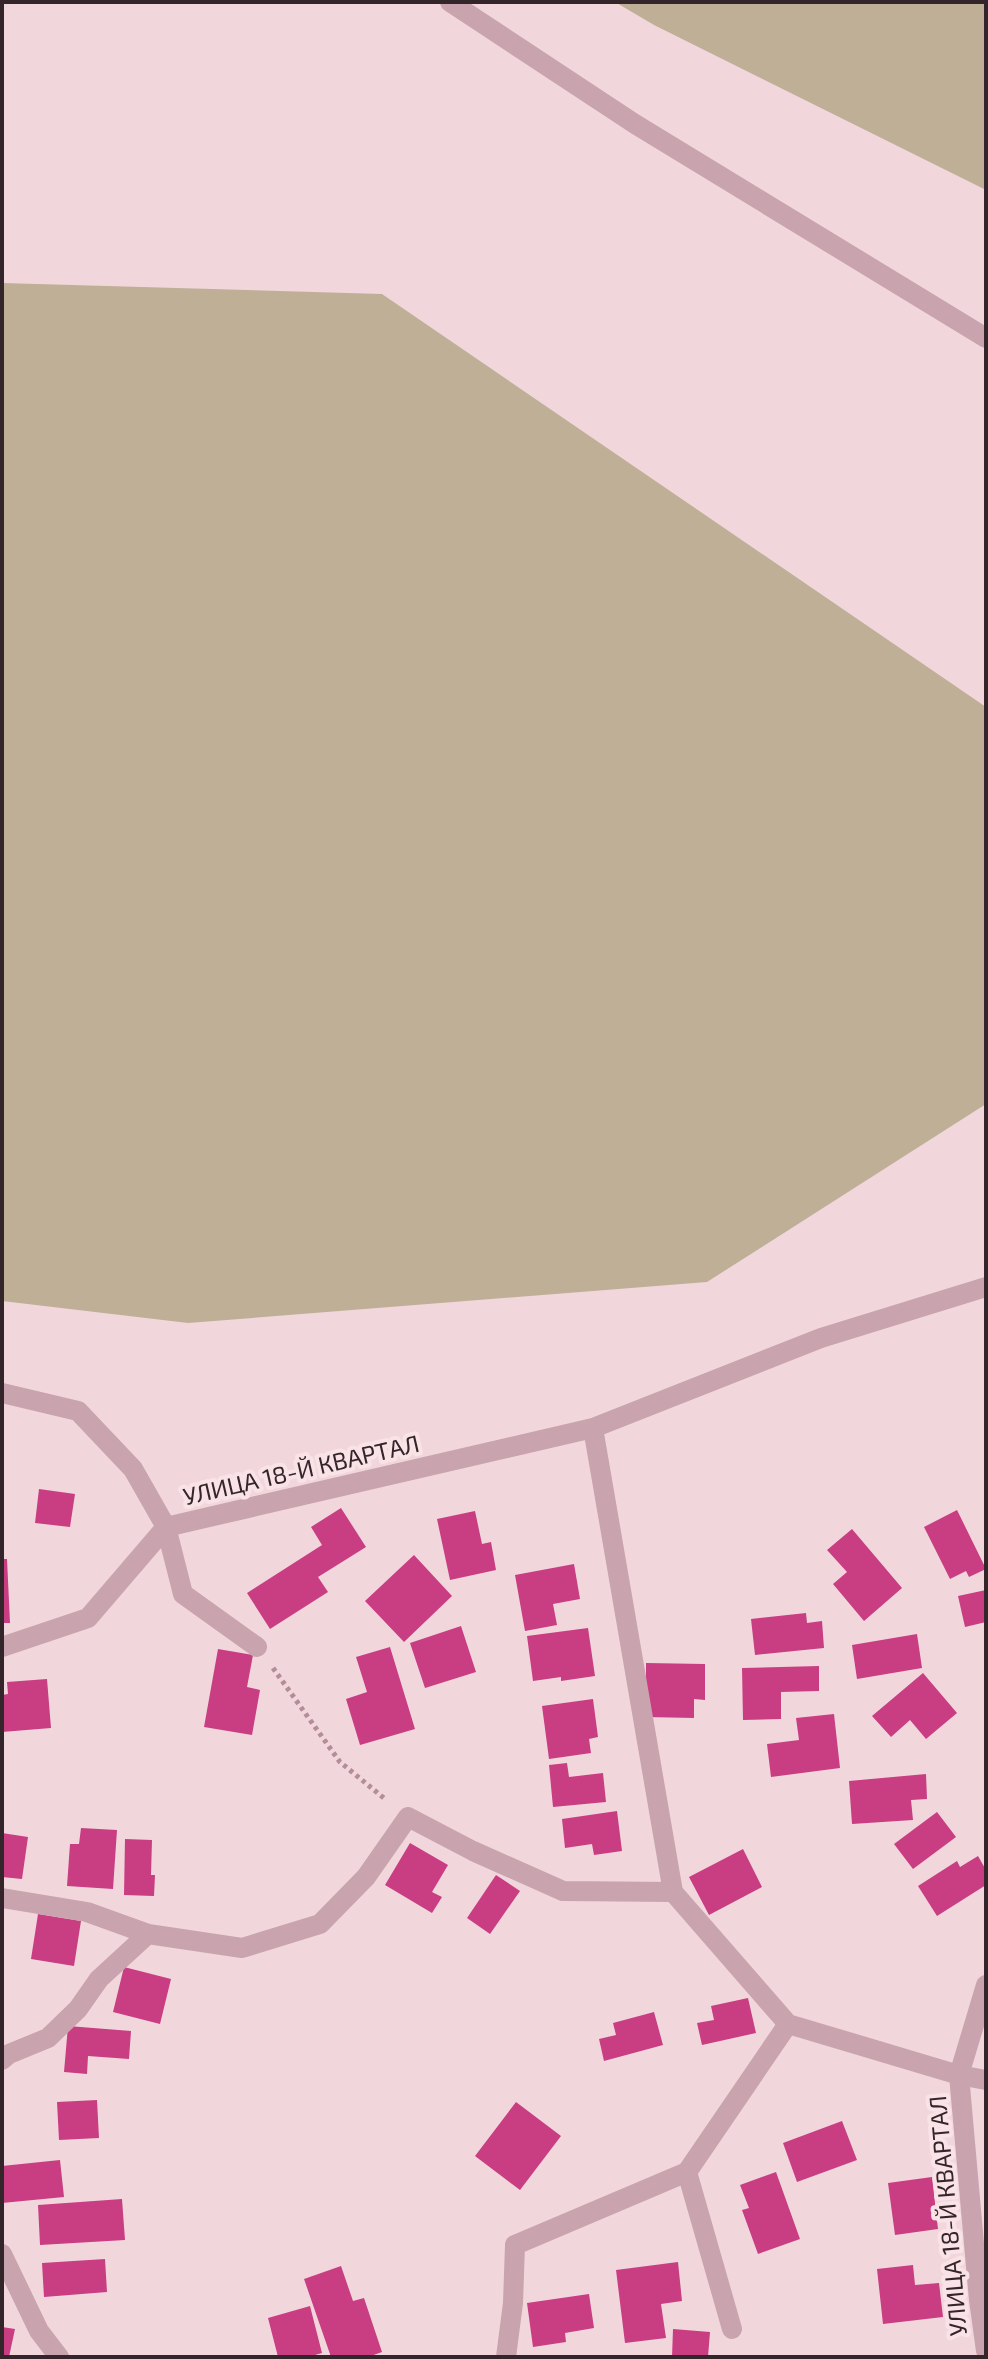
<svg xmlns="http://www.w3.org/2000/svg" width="988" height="2359" viewBox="0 0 988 2359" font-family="'Exo 2',sans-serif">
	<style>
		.green { fill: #c0af97 }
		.building { fill: #c93d83 }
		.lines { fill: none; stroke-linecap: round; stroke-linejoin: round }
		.path { stroke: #b58d9a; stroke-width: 5; stroke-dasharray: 4 4; stroke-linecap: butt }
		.lane { stroke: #c9a3ae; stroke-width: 20 }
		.street { stroke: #c9a3ae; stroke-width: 20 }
		.labels { text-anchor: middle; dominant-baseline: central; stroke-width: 8; stroke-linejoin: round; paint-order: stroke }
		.street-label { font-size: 24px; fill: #34252b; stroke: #f9e3e7 }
	</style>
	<rect width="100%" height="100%" fill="#f1d7dc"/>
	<!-- green -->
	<path class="green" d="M615,2h371v188l-332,-165z
		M2,283l380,11 604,413v397l-279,178 -519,41 -186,-22z"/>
	<!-- building -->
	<path class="building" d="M39,1489l36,5 -5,33 -35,-4z
		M341,1508l25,39 -48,30 10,15 -58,37 -23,-36 75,-48 -11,-18z
		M957,1510l29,59 -17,8 -3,-6 -16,8 -26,-52z
		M475,1511l7,33 9,-2 5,28 -46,10 -13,-61z
		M852,1529l50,59 -38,33 -31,-37 14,-12 -20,-22z
		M414,1555l38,41 -48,46 -39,-41z
		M2,1559h5l3,64h-8z
		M574,1564l6,35 -27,5 4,21 -32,6 -10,-56z
		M986,1590v32l-21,5 -7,-31z
		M806,1613l1,10 15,-2 2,27 -69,7 -4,-36z
		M461,1626l15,46 -51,16 -15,-45z
		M588,1628l7,48 -34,5v-4l-28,4 -6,-45z
		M917,1634l5,34 -65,11 -5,-34z
		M390,1647l25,82 -55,16 -14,-46 21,-7 -11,-35z
		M218,1649l35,6 -6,32 13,3 -8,45 -48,-8z
		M646,1663l59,1v36l-11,-1v19l-48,-1z
		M819,1666v25l-38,1v27l-38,1 -1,-52z
		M923,1673l34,40 -31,26 -16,-19 -19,17 -19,-21z
		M47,1679l4,49 -49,4v-37l6,-1 -1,-12z
		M593,1699l5,38 -9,2 2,14 -42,6 -7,-53z
		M834,1714l6,54 -69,9 -4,-33 32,-4 -3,-22z
		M567,1763l2,14 34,-4 3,29 -53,5 -4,-42z
		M926,1774l1,25 -16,1 2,20 -61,4 -3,-43z
		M617,1811l5,40 -28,4 -2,-11 -27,4 -3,-29z
		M937,1812l19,25 -43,32 -19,-25z
		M81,1828l36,2 -4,59 -46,-3 3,-42h9z
		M2,1833l26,4 -6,42 -20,-2z
		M125,1839l27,1 -1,35h4l-1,21 -30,-1z
		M410,1843l38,22 -16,27 10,5 -10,16 -47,-28z
		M743,1849l19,38 -53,28 -20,-38z
		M978,1856l8,14v15l-49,31 -19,-30 39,-25 3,6z
		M496,1875l24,16 -30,43 -23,-16z
		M38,1914l43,7 -7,45 -43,-7z
		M124,1967l47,12 -11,45 -47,-12z
		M748,1998l8,35 -54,12 -5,-22 17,-3 -3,-14z
		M654,2012l9,33 -59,16 -5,-22 17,-4 -3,-12z
		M68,2026l63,5 -2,28 -41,-3 -1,18 -23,-2z
		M97,2100l2,38 -40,2 -2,-38z
		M516,2102l45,34 -41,54 -45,-34z
		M842,2121l15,39 -60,22 -14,-39z
		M60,2160l4,37 -62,6v-37z
		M776,2172l24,67 -42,15 -16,-44 7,-2 -9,-23z
		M932,2177l6,52 -43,6 -7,-52z
		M122,2199l3,41 -85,5 -2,-40z
		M105,2259l2,33 -63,5 -2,-34z
		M678,2262l4,39 -21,3 5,34 -41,5 -9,-73z
		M913,2265l2,20 24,-2 4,34 -60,7 -6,-55z
		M341,2266l12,35 11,-3 18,54 -14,5h-37l-27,-78z
		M589,2294l5,34 -29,5 1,9 -33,5 -6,-44z
		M310,2306l12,47 -14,4h-30l-10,-39z
		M2,2327l13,2 -6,28h-7z
		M673,2329l37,3 -2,25h-36z"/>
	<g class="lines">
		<!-- path -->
		<path class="path" d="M273,1668l67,94 45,37"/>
		<!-- lane -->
		<path class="lane" d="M166,1527l17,67 74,53"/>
		<!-- street -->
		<path class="street" d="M450,2l185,122 351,214
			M2,1393l76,18 55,58 33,58
			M593,1428l80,464 115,132 -101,148 45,157
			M166,1527l427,-99 228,-90 165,-51
			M2,1647l86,-29 78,-91
			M2,1898l85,14 61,22
			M788,2024l171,51 27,-90
			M2,2060l7,-6 39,-16 30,-29 21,-30 49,-45 94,14 78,-24 46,-47 42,-60 65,34 90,40 110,1
			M986,2080l-27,-5 20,225 7,51
			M2,2254l37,77 20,26
			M506,2357l7,-54 2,-58 172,-73"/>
	</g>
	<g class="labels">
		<!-- street labels -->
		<g class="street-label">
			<text transform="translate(301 1469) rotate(-13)">УЛИЦА 18-Й КВАРТАЛ</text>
			<text transform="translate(947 2216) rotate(-95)">УЛИЦА 18-Й КВАРТАЛ</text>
		</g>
	</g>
	<!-- border -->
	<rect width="988" height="2359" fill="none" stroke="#34252b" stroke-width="8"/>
</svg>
